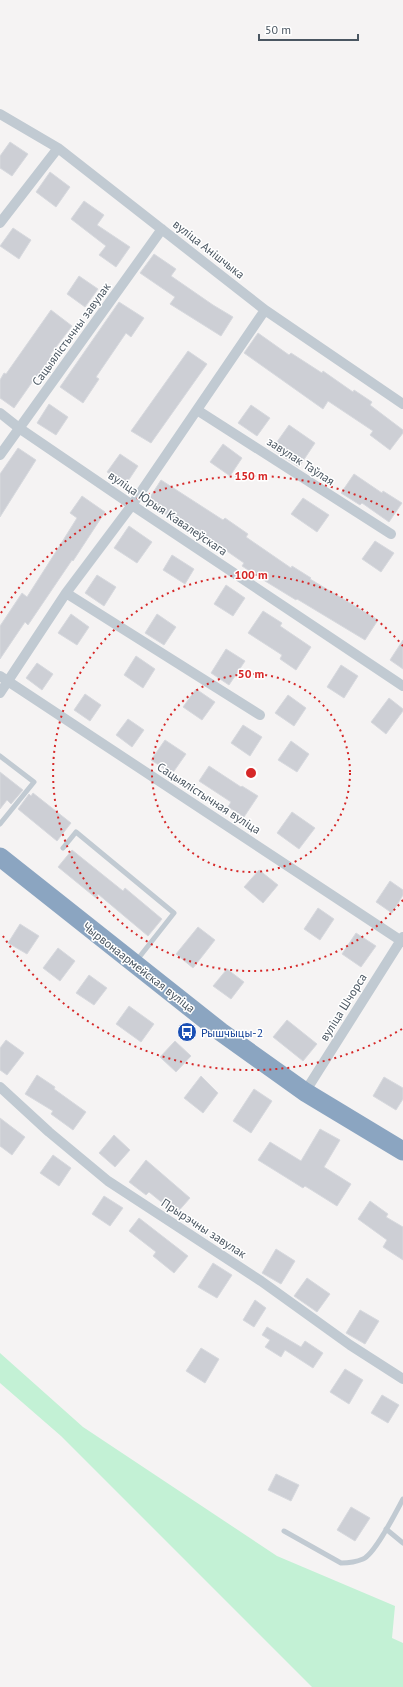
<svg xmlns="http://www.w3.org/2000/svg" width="403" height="1687" viewBox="0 0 403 1687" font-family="'PT Sans',sans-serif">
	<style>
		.green { fill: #c3f1d5 }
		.building { fill: #cdcfd5; stroke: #d7d9de }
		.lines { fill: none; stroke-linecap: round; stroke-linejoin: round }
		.lane { stroke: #c1cad2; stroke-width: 5 }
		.street { stroke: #c1cad2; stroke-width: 10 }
		.highway { stroke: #8ba5c1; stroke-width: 19 }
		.ring { fill: none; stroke: #d62828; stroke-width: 2; stroke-dasharray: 2 4 }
		.labels { text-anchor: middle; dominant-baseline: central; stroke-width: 3; stroke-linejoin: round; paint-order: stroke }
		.street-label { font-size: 12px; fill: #4a5661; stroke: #fff }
		.transit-label { font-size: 12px; fill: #164399; stroke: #fff; text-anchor: start }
		.centre { fill: #d62828; stroke: #fff; stroke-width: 2 }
		.ring-label { font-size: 12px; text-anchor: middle; font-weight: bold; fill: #d62828; stroke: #fff; stroke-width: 3; stroke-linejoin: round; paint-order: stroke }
	</style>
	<rect width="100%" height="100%" fill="#f5f3f3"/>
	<!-- green -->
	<path class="green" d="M0,1353l83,74 194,129 118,50 -3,32 11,5v44h-91l-251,-251 -61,-53z"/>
	<!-- building -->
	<path class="building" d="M10,142l18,12 -16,22 -12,-8v-12z
		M50,172l20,15 -14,20 -20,-15z
		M84,201l20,14 -7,10 33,22 -14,20 -17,-12 7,-9 -35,-27z
		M13,228l18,12 -12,19 -19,-13z
		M154,254l22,15 -5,7 42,29 20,12 -12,19 -51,-32 5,-7 -35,-24z
		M79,276l19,13 -13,18 -18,-13z
		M119,302l25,16 -13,19 -5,-4 -30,44 3,2 -16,24 -23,-16z
		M51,310l21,16 -22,29 2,1 -16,23 -1,-1 -21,30 -14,-10v-18l4,-7 2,1z
		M258,333l31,22 2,-2 31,20 1,-2 30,21 1,-2 18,12 -2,3 33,25v3l-13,17 -20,-15 3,-4 -45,-30 -5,8 -79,-56z
		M188,351l19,13 -56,79 -20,-12z
		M49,404l19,13 -12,18 -19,-12z
		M251,405l19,13 -13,18 -19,-13z
		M289,425l26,18 -16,24 -27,-18z
		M223,444l19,14 -12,18 -20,-14z
		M18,448l18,12 -36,57v-43z
		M120,454l18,12 -12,18 -19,-12z
		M354,474l28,19 1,-2 19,12 -13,19 -27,-19 -2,2 -19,-12z
		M161,480l62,40 2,-2 23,16 -2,3 45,31 1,-2 19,12 -1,1 68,41 -13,20 -68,-41 -1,1 -31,-19 -23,-15 2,-3 -46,-32 -2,3 -49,-32z
		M82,496l23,16 -32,49 -1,-1 -44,65 -3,-3 -25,37v-33l22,-33 5,4 30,-47 20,-32 -7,-5z
		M303,498l26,17 -12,17 -26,-18z
		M129,526l23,16 -15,21 -23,-15z
		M375,541l19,12 -13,19 -19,-13z
		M172,555l22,14 -9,15 -22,-14z
		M97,575l19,12 -12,19 -19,-13z
		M226,585l19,13 -12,18 -19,-12z
		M263,611l19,12 -2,3 31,21 -15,23 -16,-11 2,-4 -34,-22z
		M71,614l18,13 -12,18 -19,-12z
		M157,614l19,13 -12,18 -19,-12z
		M403,640v29l-13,-9z
		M226,649l19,12 -16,24 -18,-12z
		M136,656l19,13 -12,19 -19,-13z
		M37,663l16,11 -11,16 -16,-12z
		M341,665l17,11 -14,22 -17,-11z
		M196,689l19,13 -13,18 -19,-13z
		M85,694l16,11 -11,16 -16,-11z
		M288,695l18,13 -12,18 -19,-13z
		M389,698l14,11v2l-17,23 -15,-12z
		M128,719l16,11 -12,17 -16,-12z
		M243,725l19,12 -12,19 -19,-13z
		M165,740l21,14 -14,20 -21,-14z
		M291,741l18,13 -12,18 -19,-12z
		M209,766l32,21 1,-1 16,10 -14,21 -16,-10 3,-5 -32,-21z
		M0,772l23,18 -12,14 -4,-4 -7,9z
		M33,793l38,30 -14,18 -39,-32 11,-15 2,2z
		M292,812l23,16 -16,21 -22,-16z
		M72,850l51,41 2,-3 37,31 -14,17 -50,-42 -2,4 -38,-31z
		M259,870l19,15 -15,18 -19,-16z
		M390,881l13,9v5l-11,18 -16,-11z
		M318,908l16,11 -14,21 -16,-11z
		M20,924l19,12 -12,18 -19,-11z
		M198,927l17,13 -22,28 -17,-14z
		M356,933l20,13 -15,21 -19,-13z
		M58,948l17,13 -15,20 -17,-13z
		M227,969l17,13 -13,17 -18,-13z
		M89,975l18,13 -13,17 -18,-12z
		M129,1006l25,18 -13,18 -25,-18z
		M287,1020l30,24 -14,17 -30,-24z
		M6,1040l18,13 -17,22 -7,-5v-22z
		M175,1041l16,15 -15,16 -16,-15z
		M37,1075l18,12 -1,2 32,23 -13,18 -22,-16 2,-3 -28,-17z
		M201,1076l17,17 -15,20 -19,-15z
		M384,1077l19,11v11l-7,11 -23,-14z
		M254,1089l18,12 -21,32 -18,-12z
		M0,1118l25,19 -13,18 -12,-9z
		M320,1129l20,11 -16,27 27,17 -14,22 -32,-20 -2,2 -16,-10 -29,-18 12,-18 31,19z
		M114,1135l16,15 -15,17 -16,-14z
		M53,1155l18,13 -12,18 -19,-13z
		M146,1160l44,38 -14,16 -27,-22 -3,3 -17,-13z
		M104,1196l19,12 -13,18 -18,-12z
		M370,1201l18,13 -2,3 17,10v33l-20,-13 4,-7 -29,-21z
		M139,1218l49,38 -14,17 -21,-17 3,-4 -27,-21z
		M276,1249l19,12 -14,23 -19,-11z
		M213,1263l19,12 -15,23 -19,-11z
		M307,1278l23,16 -13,18 -23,-16z
		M255,1300l11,8 -12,19 -11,-7z
		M360,1310l19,11 -14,23 -19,-11z
		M267,1327l34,20 4,-6 18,12 -10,15 -28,-18 -4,7 -16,-10 5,-7 -8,-5z
		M201,1348l18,11 -14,24 -19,-12z
		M345,1369l18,11 -14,24 -19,-12z
		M382,1395l17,10 -11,18 -17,-10z
		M276,1474l23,11 -8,16 -23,-11z
		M351,1507l19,11 -15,23 -18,-11z"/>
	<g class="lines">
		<!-- lane -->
		<path class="lane" d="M0,756l34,26 -34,42
			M63,848l13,-16 98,81 -37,47
			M386,1529l17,14
			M284,1531l57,32c8,0 15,-1 22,-4 12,-5 33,-47 40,-60"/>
		<!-- street -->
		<path class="street" d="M0,114l58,34 207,162 138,94
			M0,223l58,-75
			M197,410l194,124
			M0,413l19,15 113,77 271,181
			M0,455l162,-226
			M66,593l194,122
			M0,676l403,266
			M0,693l66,-100 66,-88 133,-195
			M0,1087l49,45 59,49 153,100 89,64 53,34
			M305,1092l98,-155"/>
		<!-- highway -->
		<path class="highway" d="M0,857l221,175 84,60 98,59"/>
	</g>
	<!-- distance rings -->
	<g class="ring">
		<circle cx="251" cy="773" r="99"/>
		<path d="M403 900A198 198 0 1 1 403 646"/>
		<path d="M402 1029A297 297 0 0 1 1 933M1 613A297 297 0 0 1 402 517"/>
	</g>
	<!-- icons -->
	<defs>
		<g id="bus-disc" transform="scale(1)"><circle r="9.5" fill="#1a4fb4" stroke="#fff"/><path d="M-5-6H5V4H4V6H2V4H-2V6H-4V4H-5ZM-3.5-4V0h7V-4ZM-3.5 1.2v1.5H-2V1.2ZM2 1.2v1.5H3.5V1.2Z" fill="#fff"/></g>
	</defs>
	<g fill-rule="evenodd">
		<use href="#bus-disc" x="187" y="1032"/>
	</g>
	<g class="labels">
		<!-- street labels -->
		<g class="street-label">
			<text transform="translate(209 249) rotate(38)">вуліца Анішчыка</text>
			<text transform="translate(71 334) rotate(-54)">Сацыялістычны завулак</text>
			<text transform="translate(301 461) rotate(33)">завулак Таўлая</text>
			<text transform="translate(168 513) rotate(34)">вуліца Юрыя Кавалеўскага</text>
			<text transform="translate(209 798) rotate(33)">Сацыялістычная вуліца</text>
			<text transform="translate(139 967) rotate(38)">Чырвонаармейская вуліца</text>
			<text transform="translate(343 1007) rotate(-58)">вуліца Шчорса</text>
			<text transform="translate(204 1228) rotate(33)">Прырэчны завулак</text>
		</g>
		<!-- transit labels -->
		<g class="transit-label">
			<text x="201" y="1032">Рышчыцы-2</text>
		</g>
	</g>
	<circle cx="251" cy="773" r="6" class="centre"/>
	<g class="ring-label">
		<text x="251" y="480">150 m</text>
		<text x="251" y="579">100 m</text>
		<text x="251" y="678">50 m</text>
	</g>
	<!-- scale -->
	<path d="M259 34v6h99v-6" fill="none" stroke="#4a5661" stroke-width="2"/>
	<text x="265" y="34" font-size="12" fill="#4a5661" stroke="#ffffff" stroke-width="3" paint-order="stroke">50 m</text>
</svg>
